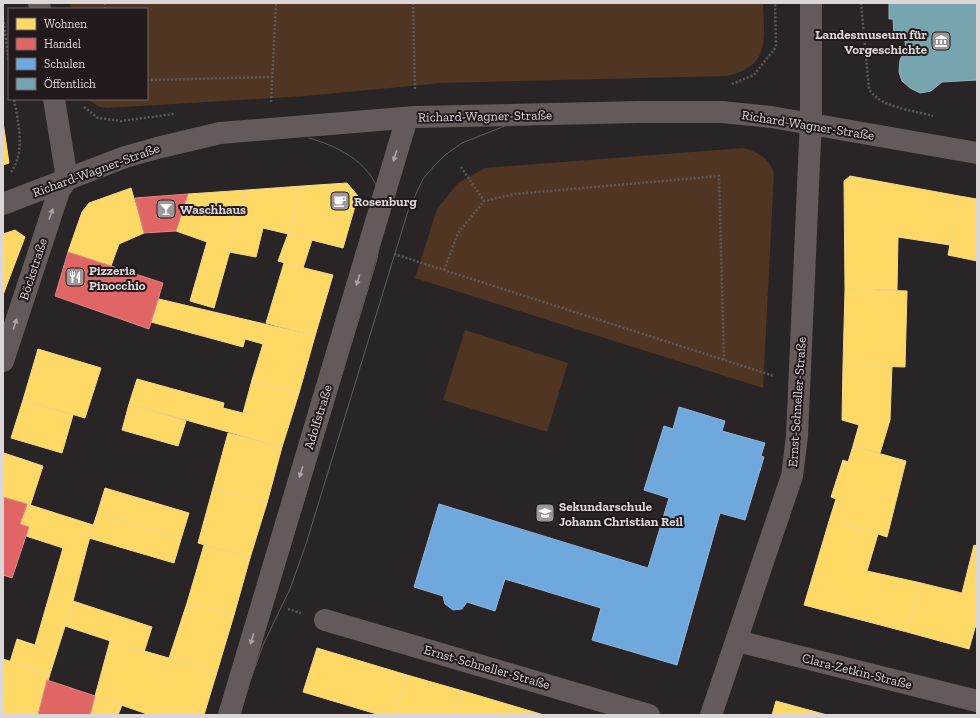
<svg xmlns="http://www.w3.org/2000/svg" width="980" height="718" viewBox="0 0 980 718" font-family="'Zilla Slab',serif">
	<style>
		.green { fill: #503523 }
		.homes { fill: #ffd966; stroke: #f4d888 }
		.shops { fill: #e06666; stroke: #df8888 }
		.schools { fill: #6fa8dc; stroke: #90b6da }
		.public { fill: #76a5af; stroke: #95b4bb }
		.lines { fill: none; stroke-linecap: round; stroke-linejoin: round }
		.path { stroke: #605958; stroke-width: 2.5; stroke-dasharray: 2 2; stroke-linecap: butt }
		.minor { stroke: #645a5a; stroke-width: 22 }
		.tram { stroke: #635c5c; stroke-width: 1 }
		.oneway { fill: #aca4a5 }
		.labels { text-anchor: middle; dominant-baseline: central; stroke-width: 4; stroke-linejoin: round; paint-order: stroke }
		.poi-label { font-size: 13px; font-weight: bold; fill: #dcd6d7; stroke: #21191b; text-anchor: start }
		.street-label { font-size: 13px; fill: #dcd6d7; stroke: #21191b }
	</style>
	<rect width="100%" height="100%" fill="#292425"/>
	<!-- green -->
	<path class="green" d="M70,3h693c1,36 8,63 -36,73l-286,7 -135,13 -198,12 -8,-1 -14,-8h61v-90h-76z
		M744,148c15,5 25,10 30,25l-11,215 -348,-110 22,-69 21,-26 27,-15z
		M465,330l103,33 -21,69 -104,-32z"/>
	<!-- homes -->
	<path class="homes" d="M3,122l6,41 -6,2z
		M850,176l109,20 -9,49 -52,-8 -1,53 -52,-1 -1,-108z
		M347,183l11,13 -15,52 -55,-14 14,-48z
		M302,186l-14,48 -25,-6 -7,29 -27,-5 18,-62z
		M131,188l13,45 -25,11 -8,22 -43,-14 14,-40 7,-9z
		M247,190l-33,118 -24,-7 17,-59 -31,-11 12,-37z
		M959,196l18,3v62l-29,-6z
		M15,230l10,7 -22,58v-61z
		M288,234l24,6 -9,28 -25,-7z
		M284,263l49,12 -18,61 -49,-13z
		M845,289l62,2 -2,76 -62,-2z
		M159,299l156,37 -16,57 -47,-13 11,-36 -18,-5 -2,8 -92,-25z
		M38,349l63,19 -16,50 -62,-18z
		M843,365l49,1 -2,54 -10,33 -27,-7 6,-21 -17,-5z
		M137,379l87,24 -1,5 20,5 9,-33 47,13 -17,54 -153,-43z
		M23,400l50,15 -11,38 -51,-15z
		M129,404l57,17 -8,25 -56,-16z
		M228,433l54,14 -15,56 -54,-15z
		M853,446l53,15 -19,76 -57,-19 6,-19 -5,-2 12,-37 5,2z
		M4,453l39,13 -13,40 -27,-9z
		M105,488l84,25 -8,26 -84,-25z
		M213,488l54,15 -17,55 -52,-15z
		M27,504l66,21 -20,76 -23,73 -40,-12 7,-23 18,6 28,-97 -37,-12 3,-9 -9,-3z
		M97,514l84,25 -7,24 -85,-25z
		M830,518l48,16 -11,37 54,12 -14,49 -103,-27z
		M204,545l46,13 -16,57 -47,-12z
		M974,545l3,1v75l-8,28 -62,-17 14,-49 41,10z
		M73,601l79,26 -8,25 -79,-26z
		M187,603l47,12 -17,57 -48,-14z
		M110,641l107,31 -13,43h-54l-55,-19z
		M317,648l90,27 -12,40h-15l-77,-23z
		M3,659l47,15 -12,41h-35z
		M407,675l56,16 -7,24h-61z
		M463,691l81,24h-88z
		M95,696l27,9 -4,10h-28z
		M776,701l51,14h-55z"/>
	<!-- shops -->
	<path class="shops" d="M188,194l-12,37 -32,2 -9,-35z
		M68,252l95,31 -14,46 -94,-33z
		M3,497l24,7 -7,20 9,3 -17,51 -9,-3z
		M47,680l48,16 -5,19h-52z"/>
	<!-- schools -->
	<path class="schools" d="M679,407l46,14 -3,10 43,12 -4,13 3,1 -19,63 -25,-7 -43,152 -85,-25 9,-32 -96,-29 -10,32 -28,-9 -5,7 -9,1 -8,-6 -2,-8 -29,-9 25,-83 209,64 21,-70 -25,-8 20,-64 9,3z"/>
	<!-- public -->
	<path class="public" d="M889,3h88v77l-35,2 -11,9 -11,2 -10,-5 -8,-7 -3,-9 1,-12 6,-12 -2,-13h-10l-1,-16h-4z"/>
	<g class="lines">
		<!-- path -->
		<path class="path" d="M105,3v6
			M413,3l2,87
			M861,3l8,86c12,19 43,21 64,27
			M3,18l6,44
			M147,80l125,-3
			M732,84l22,-9 22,-28 -1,-44
			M271,102l5,-99
			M84,107l14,11 23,3 53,-7
			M461,167l23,34
			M11,172c15,-21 7,-50 3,-73
			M394,254l380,122
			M444,270l14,-37 26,-32 31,-7 204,-18 5,184
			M288,609l13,4"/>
		<!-- minor -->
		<path class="minor" d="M39,3l1,6
			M3,204l122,-47 32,-9 63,-15 195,-16 224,-5h83l49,5 206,36
			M3,361l56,-170 8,-12 -13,-80
			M325,620l324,95
			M737,641l240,60
			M229,715l178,-597
			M711,715l81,-239 5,-40 14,-318v-115"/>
		<!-- tram -->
		<path class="tram" d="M524,121l198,-2 46,4 209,36
			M3,213l128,-48 61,-17 60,-10 71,-3 122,-12 65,-2
			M264,633l113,-374c3,-18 7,-40 4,-58 -6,-36 -40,-54 -72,-63
			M250,681l13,-36 27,-56 16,-45 102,-333 15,-32 11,-13 11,-11 17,-12 78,-31 43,-5 161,1 34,4 199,33
			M240,715l11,-38"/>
	</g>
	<!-- one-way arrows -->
	<defs><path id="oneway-solid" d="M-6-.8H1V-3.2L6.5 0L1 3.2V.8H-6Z"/></defs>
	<g class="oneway">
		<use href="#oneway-solid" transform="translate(395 156) rotate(107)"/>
		<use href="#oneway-solid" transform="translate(51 214) rotate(-71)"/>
		<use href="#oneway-solid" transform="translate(358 280) rotate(107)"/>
		<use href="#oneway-solid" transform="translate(15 324) rotate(-72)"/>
		<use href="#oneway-solid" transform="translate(301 472) rotate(107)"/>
		<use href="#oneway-solid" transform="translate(252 639) rotate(106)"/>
	</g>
	<!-- icons -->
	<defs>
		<g id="museum-square" transform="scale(1)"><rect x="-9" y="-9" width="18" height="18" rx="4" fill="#9d9899" stroke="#21191b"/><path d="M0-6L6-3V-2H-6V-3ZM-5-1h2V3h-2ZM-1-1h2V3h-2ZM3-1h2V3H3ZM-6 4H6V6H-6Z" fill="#fff"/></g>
		<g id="cafe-square" transform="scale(1)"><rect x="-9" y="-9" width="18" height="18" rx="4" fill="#9d9899" stroke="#21191b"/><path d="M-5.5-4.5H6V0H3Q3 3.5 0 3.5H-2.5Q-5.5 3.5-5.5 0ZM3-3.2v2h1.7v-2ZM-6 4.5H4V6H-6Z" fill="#fff"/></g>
		<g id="bar-square" transform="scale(1)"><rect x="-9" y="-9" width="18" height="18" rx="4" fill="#9d9899" stroke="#21191b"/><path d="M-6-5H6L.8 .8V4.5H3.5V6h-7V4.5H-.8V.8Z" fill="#fff"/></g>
		<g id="restaurant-square" transform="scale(1)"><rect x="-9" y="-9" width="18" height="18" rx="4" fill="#9d9899" stroke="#21191b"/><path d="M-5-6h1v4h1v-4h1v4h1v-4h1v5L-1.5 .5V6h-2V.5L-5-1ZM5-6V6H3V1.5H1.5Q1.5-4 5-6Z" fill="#fff"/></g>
		<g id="school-square" transform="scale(1)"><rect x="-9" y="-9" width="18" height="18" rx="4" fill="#9d9899" stroke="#21191b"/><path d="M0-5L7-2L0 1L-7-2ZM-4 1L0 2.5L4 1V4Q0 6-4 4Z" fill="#fff"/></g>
	</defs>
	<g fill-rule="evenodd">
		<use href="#museum-square" x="941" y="41"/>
		<use href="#cafe-square" x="340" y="201"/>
		<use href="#bar-square" x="166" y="209"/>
		<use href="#restaurant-square" x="75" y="277"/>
		<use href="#school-square" x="545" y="513"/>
	</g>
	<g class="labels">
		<!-- poi labels -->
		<g class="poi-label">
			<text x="927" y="34" text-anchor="end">Landesmuseum für<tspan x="927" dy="15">Vorgeschichte</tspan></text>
			<text x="354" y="201">Rosenburg</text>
			<text x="180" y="209">Waschhaus</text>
			<text x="89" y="270">Pizzeria<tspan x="89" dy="15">Pinocchio</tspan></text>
			<text x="559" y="506">Sekundarschule<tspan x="559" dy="15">Johann Christian Reil</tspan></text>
		</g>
		<!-- street labels -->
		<g class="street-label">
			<text transform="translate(485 116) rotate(-1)">Richard-Wagner-Straße</text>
			<text transform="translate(808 125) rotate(9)">Richard-Wagner-Straße</text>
			<text transform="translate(96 170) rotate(-20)">Richard-Wagner-Straße</text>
			<text transform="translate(33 269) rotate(-72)">Böckstraße</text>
			<text transform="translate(797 402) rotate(-86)">Ernst-Schneller-Straße</text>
			<text transform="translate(318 417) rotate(-73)">Adolfstraße</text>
			<text transform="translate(487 667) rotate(16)">Ernst-Schneller-Straße</text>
			<text transform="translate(857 671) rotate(14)">Clara-Zetkin-Straße</text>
		</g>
	</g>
	<!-- border -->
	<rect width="980" height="718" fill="none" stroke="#dcd6d7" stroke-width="8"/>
	<!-- legend -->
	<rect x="8" y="8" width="140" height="92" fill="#21191b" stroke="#6c6566"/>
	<rect x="16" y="18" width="20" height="12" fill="#ffd966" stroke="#6c6566"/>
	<text x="44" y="28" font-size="12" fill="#dcd6d7">Wohnen</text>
	<rect x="16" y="38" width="20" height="12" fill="#e06666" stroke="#6c6566"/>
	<text x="44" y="48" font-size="12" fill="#dcd6d7">Handel</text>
	<rect x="16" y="58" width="20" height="12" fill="#6fa8dc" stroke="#6c6566"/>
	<text x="44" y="68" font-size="12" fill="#dcd6d7">Schulen</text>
	<rect x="16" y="78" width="20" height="12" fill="#76a5af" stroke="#6c6566"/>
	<text x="44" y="88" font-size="12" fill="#dcd6d7">Öffentlich</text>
</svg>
